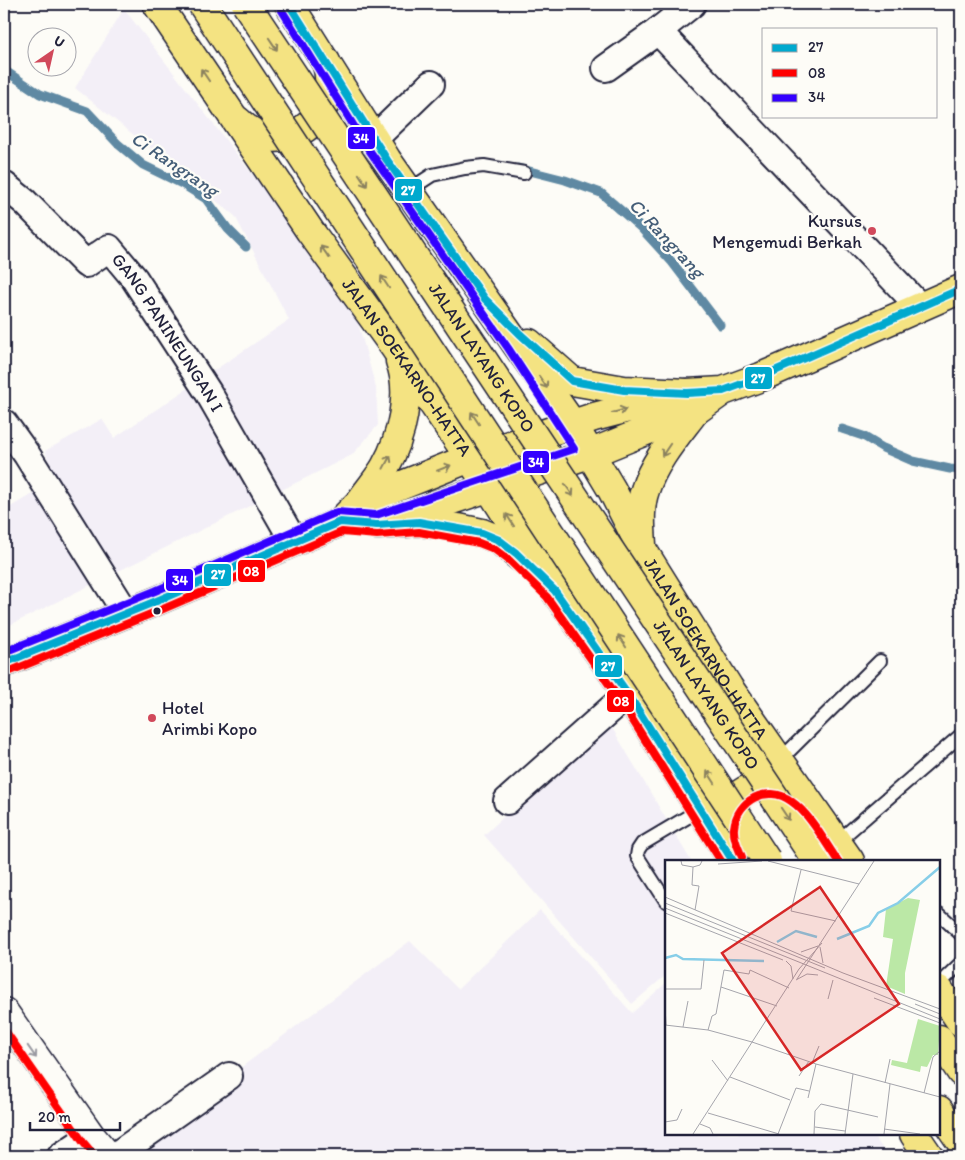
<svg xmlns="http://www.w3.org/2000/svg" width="965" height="1160" viewBox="0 0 965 1160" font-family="Itim,sans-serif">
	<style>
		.built { fill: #f3eff7 }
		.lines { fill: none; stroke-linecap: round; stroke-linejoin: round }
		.stream { stroke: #5f89a3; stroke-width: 9 }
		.service-casing { stroke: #22223b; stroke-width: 16 }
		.minor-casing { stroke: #22223b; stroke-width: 30 }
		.tertiary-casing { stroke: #22223b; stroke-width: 31 }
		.primary-casing { stroke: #22223b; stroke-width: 31 }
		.trunk-casing { stroke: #22223b; stroke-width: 31 }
		.service { stroke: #fdfcf7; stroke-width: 12 }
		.minor { stroke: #fdfcf7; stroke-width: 26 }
		.tertiary { stroke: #fdfcf7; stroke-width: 28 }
		.primary { stroke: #f4e382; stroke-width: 28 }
		.trunk { stroke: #f4e382; stroke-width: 28 }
		.trunk-bridge-casing { stroke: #22223b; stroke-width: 31; stroke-linecap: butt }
		.trunk-bridge { stroke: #f4e382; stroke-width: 28 }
		.bus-1-casing { stroke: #fdfcf7; stroke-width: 11 }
		.bus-2-casing { stroke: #fdfcf7; stroke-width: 11 }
		.bus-3-casing { stroke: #fdfcf7; stroke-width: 11 }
		.bus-1 { stroke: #00a9ce; stroke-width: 8 }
		.bus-2 { stroke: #f00; stroke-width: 8 }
		.bus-3 { stroke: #30f; stroke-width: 8 }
		.oneway { stroke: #8b825e }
		.oneway2 { stroke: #9a9aa2 }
		.poi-dot { fill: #d1495b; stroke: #fdfcf7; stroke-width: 2 }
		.bus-dot { fill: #22223b; stroke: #fdfcf7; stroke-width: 2 }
		.labels { text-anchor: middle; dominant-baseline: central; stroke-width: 4.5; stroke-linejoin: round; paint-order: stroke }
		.poi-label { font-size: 18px; fill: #22223b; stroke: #fdfcf7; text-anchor: end }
		.street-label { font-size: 18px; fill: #22223b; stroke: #fdfcf7 }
		.water-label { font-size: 19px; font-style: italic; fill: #455e78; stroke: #fdfcf7 }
		.inset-river { fill: none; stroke: #87cee8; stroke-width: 2.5 }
		.inset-road { fill: none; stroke: #a5a5ac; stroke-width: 1 }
		.view { fill: #d62828; fill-opacity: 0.15; stroke: #d62828; stroke-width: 2.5 }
		.inset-edge { fill: none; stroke: #22223b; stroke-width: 2.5 }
		.line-badge { stroke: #fdfcf7; stroke-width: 2 }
		.badge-label { font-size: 14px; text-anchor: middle; font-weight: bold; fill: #fff }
	</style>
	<rect width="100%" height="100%" fill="#fdfcf7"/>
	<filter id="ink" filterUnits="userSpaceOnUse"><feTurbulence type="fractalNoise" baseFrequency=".02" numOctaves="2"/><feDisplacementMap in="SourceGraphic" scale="10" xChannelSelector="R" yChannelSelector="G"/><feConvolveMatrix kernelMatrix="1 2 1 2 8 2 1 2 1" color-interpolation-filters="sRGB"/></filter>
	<g filter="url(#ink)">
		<!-- built -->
		<path class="built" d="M124,9l153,197 78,106 21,76 2,37 -26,30 -348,173v-117l51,-31 -10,-29 57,-32 12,19 175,-118 -54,-104 -160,-128z
			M608,721l83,140h-25v114l-34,29 -148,-169z
			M540,910l92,103 34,-30v151h206l16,22h-756l-4,-4 282,-211 48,48z"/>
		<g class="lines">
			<!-- stream -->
			<path class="stream" d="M4,70l36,24 47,17 31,33 25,21 39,19 24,15 22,30 18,18
				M518,168l47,12 36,13 39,34 32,35 48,63
				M842,429l21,7 20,12 30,13 37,8 11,1"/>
			<!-- service casing -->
			<g class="service-casing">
				<path id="service" d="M409,190l23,-15 33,-7 19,-2 40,7
					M780,760l100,-99
					M837,842l124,-107
					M666,901l-29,-45 1,-6 4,-6 59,-35
					M939,914l22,20
					M939,984l22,-21"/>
			</g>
			<!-- minor casing -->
			<g class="minor-casing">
				<g id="minor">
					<path d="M692,4l-34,27 262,276"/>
					<path d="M606,68l52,-37"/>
					<path d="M374,139l57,-55"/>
					<path id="s1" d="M4,185l21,17 61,62 23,-16 25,30 74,114 86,150"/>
					<path d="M4,423l23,32 99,158"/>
					<path d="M507,801l121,-107"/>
					<path d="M61,1156l30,-20"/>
					<path d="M115,1156l114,-80"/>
				</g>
			</g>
			<!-- tertiary casing -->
			<g class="tertiary-casing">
				<path id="tertiary" d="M4,1012l87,124 17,20"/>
			</g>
			<!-- primary casing -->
			<g class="primary-casing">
				<path id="primary" d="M389,521l200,-67 106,-43 28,-20 38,-14 200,-88
					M4,663l155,-63 181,-78 20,-20 110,-44 124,-41 93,-24 36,-2"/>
			</g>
			<!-- trunk casing -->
			<g class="trunk-casing">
				<g id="trunk">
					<path id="s2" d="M157,4l153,227 85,117 75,110 85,133 73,103 105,167"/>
					<path id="s3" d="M289,4l98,156 186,265 39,65 30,59 87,139 121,173"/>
					<path d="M238,121c42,43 107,-4 88,-59"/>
					<path d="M529,343l43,38 52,9 63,3"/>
					<path d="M360,502c8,-12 18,-23 25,-35 17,-30 27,-74 15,-106"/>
					<path d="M377,525l42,-3 39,6 24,5 17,7 32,26"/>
					<path d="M642,545c-1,-17 -3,-39 3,-55 9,-29 32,-55 50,-79"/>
					<path d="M723,827c4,-35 34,-49 66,-40"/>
					<path d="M939,990l22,32"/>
					<path d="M939,1039l22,33"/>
					<path d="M939,1110l22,32"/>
					<path d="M914,1134l15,22"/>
				</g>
			</g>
			<!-- service -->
			<use href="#service" class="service"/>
			<!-- minor -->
			<use href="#minor" class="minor"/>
			<!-- tertiary -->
			<use href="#tertiary" class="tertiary"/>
			<!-- primary -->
			<use href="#primary" class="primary"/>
			<!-- trunk -->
			<use href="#trunk" class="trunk"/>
			<!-- trunk-bridge casing -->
			<g class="trunk-bridge-casing">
				<g id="trunk-bridge">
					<path d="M202,4l565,857"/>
					<path id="s4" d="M246,4l571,857"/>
				</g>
			</g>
			<!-- trunk-bridge -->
			<use href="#trunk-bridge" class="trunk-bridge"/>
			<!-- bus-1 casing -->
			<g class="bus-1-casing">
				<path id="bus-1" d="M289,4l98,156 98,139 35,35 52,47 52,9 63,3 36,-2 38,-14 200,-88
					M4,663l155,-63 181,-78 37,3 42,-3 63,11 17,7 17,13 39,38 73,103 105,167"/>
			</g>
			<!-- bus-2 casing -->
			<g class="bus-2-casing">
				<path id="bus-2" d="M8,672l155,-63 179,-77 35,3 42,-3 60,11 15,6 16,12 37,36 73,103 101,161
					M742,857c-4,-10 -9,-19 -8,-29 3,-28 33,-44 57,-27 20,14 33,40 47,60
					M4,1029l79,113 12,14"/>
			</g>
			<!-- bus-3 casing -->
			<g class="bus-3-casing">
				<path id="bus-3" d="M4,652l151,-61 182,-79 39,3 198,-66 -66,-101 -141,-201 -86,-138"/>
			</g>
			<!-- bus-1 -->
			<use href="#bus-1" class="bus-1"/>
			<!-- bus-2 -->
			<use href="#bus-2" class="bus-2"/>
			<!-- bus-3 -->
			<use href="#bus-3" class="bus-3"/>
		</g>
		<!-- one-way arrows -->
		<defs><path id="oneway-shaft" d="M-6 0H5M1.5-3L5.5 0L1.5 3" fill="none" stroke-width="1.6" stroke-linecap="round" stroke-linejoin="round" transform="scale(1.25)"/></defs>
		<g class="oneway">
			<use href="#oneway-shaft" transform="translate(273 44) rotate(56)"/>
			<use href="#oneway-shaft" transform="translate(205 75) rotate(-124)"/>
			<use href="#oneway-shaft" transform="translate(363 180) rotate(56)"/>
			<use href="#oneway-shaft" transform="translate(325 252) rotate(-126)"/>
			<use href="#oneway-shaft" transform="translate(385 282) rotate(-123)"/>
			<use href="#oneway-shaft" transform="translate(543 382) rotate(56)"/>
			<use href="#oneway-shaft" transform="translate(619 411) rotate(-15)"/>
			<use href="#oneway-shaft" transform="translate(475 418) rotate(-123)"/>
			<use href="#oneway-shaft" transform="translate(666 450) rotate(124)"/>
			<use href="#oneway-shaft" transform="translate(387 462) rotate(-62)"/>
			<use href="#oneway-shaft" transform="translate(444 468) rotate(-21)"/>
			<use href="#oneway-shaft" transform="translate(569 490) rotate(56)"/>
			<use href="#oneway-shaft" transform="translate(510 520) rotate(-123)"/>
			<use href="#oneway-shaft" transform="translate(622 641) rotate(-123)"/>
			<use href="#oneway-shaft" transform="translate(711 777) rotate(-123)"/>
			<use href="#oneway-shaft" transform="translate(785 814) rotate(56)"/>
		</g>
		<use class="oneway2" href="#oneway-shaft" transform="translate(32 1052) rotate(55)"/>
	</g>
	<!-- markers -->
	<g class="poi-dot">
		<circle cx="872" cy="231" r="5"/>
		<circle cx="152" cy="718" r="5"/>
	</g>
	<circle class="bus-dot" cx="157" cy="611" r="4.5"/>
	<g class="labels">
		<!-- poi labels -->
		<g class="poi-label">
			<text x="862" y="221">Kursus<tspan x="862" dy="21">Mengemudi Berkah</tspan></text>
			<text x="162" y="708" text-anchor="start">Hotel<tspan x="162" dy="21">Arimbi Kopo</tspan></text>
		</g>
		<!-- street labels -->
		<g class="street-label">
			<text stroke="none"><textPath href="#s1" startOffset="245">GANG PANINEUNGAN I</textPath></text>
			<text stroke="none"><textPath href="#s4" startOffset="425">JALAN LAYANG KOPO</textPath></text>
			<text stroke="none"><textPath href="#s2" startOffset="441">JALAN SOEKARNO-HATTA</textPath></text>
			<text stroke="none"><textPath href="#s3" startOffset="768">JALAN SOEKARNO-HATTA</textPath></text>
			<text stroke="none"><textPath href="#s4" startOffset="830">JALAN LAYANG KOPO</textPath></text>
		</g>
		<!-- water labels -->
		<g class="water-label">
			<text transform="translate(175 164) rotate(34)">Ci Rangrang</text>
			<text transform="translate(667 238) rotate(47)">Ci Rangrang</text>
		</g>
	</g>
	<!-- overview -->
	<g transform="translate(665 860)">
		<rect width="275" height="275" fill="#fdfcf7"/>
		<path d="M243,38l12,2 -15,73v21l-19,-8 7,-47 -10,-2 3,-28zM253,159l22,7 -2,29h-5l-6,12 -6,-1 -1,6 -29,-7 1,-5 15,3z" fill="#bbe8a6"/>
		<path class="inset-river" d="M172,79l32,-13 9,-13 20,-10 42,-36M112,82l19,-11 21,6M0,98l11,-3 7,4 81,2"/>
		<path class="inset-road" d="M16,1l1,4 11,2 7,-2 2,-4M103,1l91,23M53,4l44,-3M28,7l-1,18 7,1 -4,24M136,10l-10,41 45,10M0,37l178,76 97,36M0,43l160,65M0,48l275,111M0,53l118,47M155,87l3,16M136,92l17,-6M121,101l5,5 2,13M132,119l77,-118M131,120l11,-6 11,1M56,127l56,19M0,129h36l3,-29M209,138l66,25M163,139l5,-19M250,144l25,10M0,145l1,20M0,165l43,5 44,12M18,167l5,-26M43,170l4,-14 4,-2 8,-44 25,4 1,-4 39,18M87,182l64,22 124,33M47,200l16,21M147,203l7,-17M134,216l10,-15M65,217l60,23M220,223l5,-24M259,233l9,-36 7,-6M143,238l8,-34M43,253l71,21M0,262l12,-2 5,-11M35,264l10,4 3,6M150,267l30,4M219,269l36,5M28,274l106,-165 23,-26M113,274l18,-46 13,3M149,274l1,-23 6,-7 57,13M180,274l8,-60M219,274l6,-50"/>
		<path class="view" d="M155,27l79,117 -98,66 -79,-117z"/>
		<rect width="275" height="275" class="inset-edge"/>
	</g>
	<g class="line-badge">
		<rect x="347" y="126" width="29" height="24" rx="5" fill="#30f"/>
		<rect x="394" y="178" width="29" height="24" rx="5" fill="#00a9ce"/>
		<rect x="744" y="366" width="29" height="24" rx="5" fill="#00a9ce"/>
		<rect x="522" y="450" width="28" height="24" rx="5" fill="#30f"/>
		<rect x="237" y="559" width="29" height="24" rx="5" fill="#f00"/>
		<rect x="203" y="563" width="29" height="24" rx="5" fill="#00a9ce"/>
		<rect x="165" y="568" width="29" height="24" rx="5" fill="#30f"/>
		<rect x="594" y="654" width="29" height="24" rx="5" fill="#00a9ce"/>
		<rect x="606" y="689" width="29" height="24" rx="5" fill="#f00"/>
	</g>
	<g class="badge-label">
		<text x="361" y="143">34</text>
		<text x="408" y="195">27</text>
		<text x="758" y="383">27</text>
		<text x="536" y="467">34</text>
		<text x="251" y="576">08</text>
		<text x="218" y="579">27</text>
		<text x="180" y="585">34</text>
		<text x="608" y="671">27</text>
		<text x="621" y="706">08</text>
	</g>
	<!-- margin -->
	<rect width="965" height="1160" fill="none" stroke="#fdfcf7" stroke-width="20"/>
	<rect x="10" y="10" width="945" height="1140" fill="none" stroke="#22223b" stroke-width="2" filter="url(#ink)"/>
	<!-- legend -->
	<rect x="762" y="28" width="175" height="90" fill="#fdfcf7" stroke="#a5a5ac"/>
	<rect x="772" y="44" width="25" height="8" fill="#00a9ce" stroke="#a5a5ac"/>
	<text x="808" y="52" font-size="15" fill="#22223b">27</text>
	<rect x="772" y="69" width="25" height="8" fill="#ff0000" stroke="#a5a5ac"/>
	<text x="808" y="78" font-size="15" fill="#22223b">08</text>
	<rect x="772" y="94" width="25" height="8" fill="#3300ff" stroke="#a5a5ac"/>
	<text x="808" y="102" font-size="15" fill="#22223b">34</text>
	<!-- north arrow -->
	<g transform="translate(52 52) rotate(34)"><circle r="24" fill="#fdfcf7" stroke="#a5a5ac"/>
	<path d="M0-4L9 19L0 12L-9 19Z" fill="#d1495b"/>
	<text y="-8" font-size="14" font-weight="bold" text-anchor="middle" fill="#22223b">U</text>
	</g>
	<!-- scale -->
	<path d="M30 1122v8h90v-8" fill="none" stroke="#22223b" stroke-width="2.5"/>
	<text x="38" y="1122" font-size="15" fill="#22223b" stroke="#fdfcf7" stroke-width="4" paint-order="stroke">20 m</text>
</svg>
